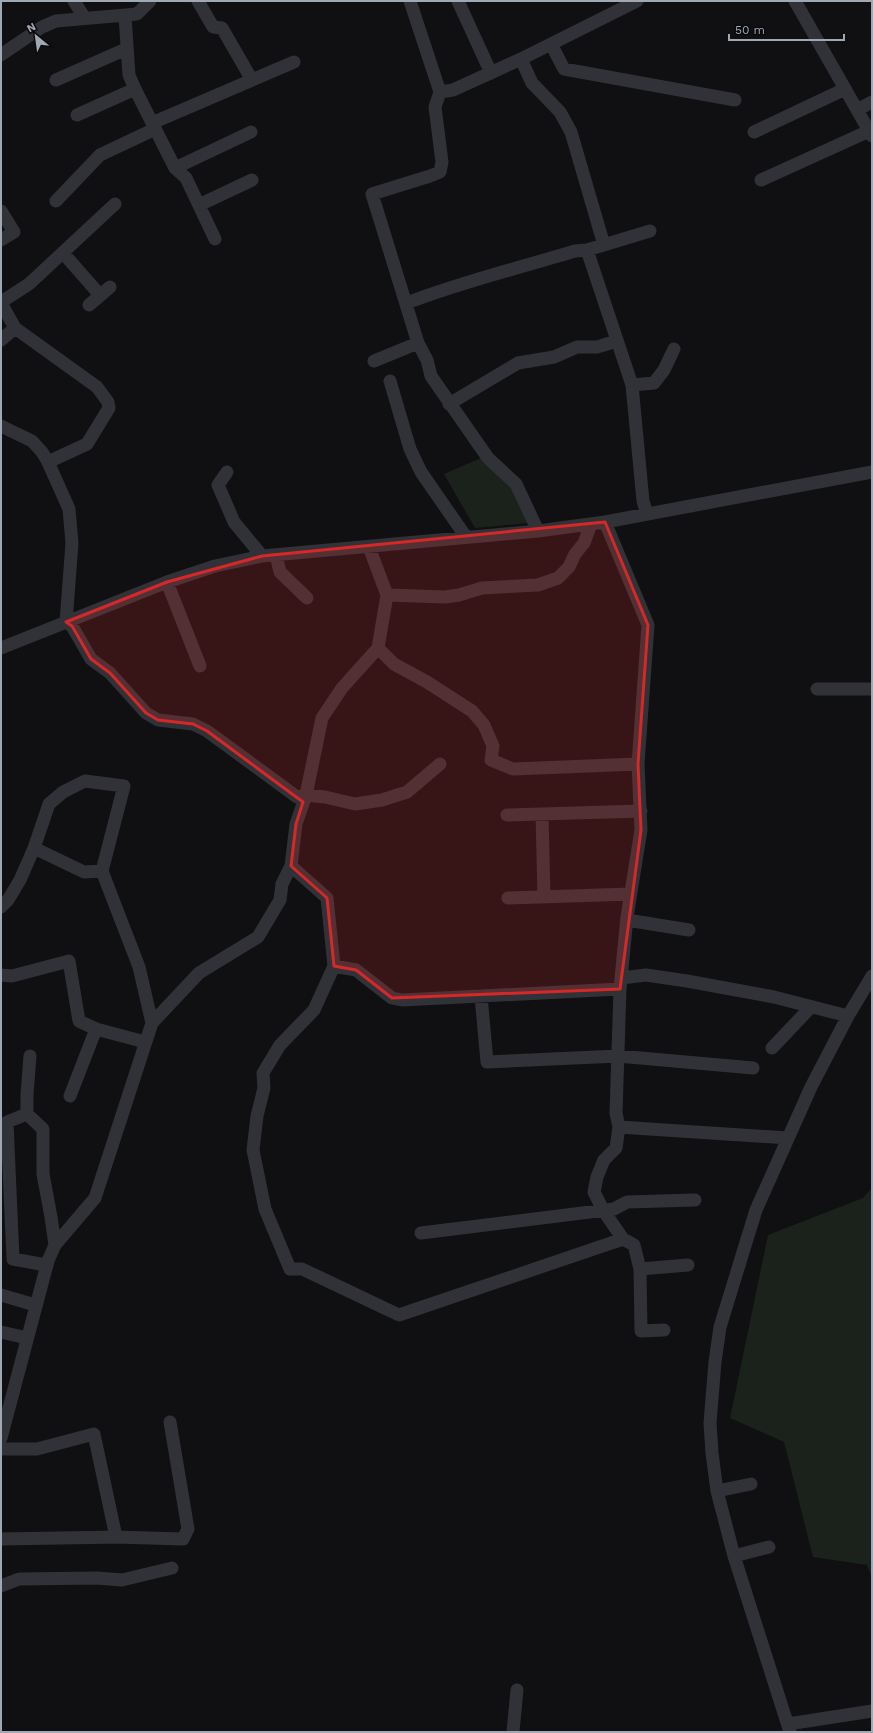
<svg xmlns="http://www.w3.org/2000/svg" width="873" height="1733" viewBox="0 0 873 1733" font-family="'Work Sans',sans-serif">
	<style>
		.green { fill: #1a221b }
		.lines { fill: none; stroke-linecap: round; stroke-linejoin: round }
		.street { stroke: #313237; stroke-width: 13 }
		.marked { fill: #d62828; fill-opacity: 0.2; stroke: #d62828; stroke-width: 3; stroke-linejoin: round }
	</style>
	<rect width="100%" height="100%" fill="#101012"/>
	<!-- green -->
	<path class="green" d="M481,458l32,28 15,37 -53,5 -31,-54z
		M872,1188v390l-5,-13 -54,-8 -29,-115 -54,-24 38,-183 95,-37z"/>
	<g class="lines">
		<!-- street -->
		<path class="street" d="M74,1l10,16
			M198,1l15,26 9,1 30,52
			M410,1l30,91 13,-2 68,-31 116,-58
			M458,1l33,72
			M795,1l77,135
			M125,16l4,59 6,14 40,79 11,10 29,61
			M551,44l13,25 171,31
			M1,55l41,-28 14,-6 81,-7 13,-13
			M521,59l11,24 28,29 11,20 33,113
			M56,80l70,-31
			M440,92l-5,15 7,55 -2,10 -10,4 -58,18 46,149 9,17 4,16 57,82 28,26 22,47
			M857,110l15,-8
			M77,115l58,-26
			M152,123l142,-61
			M754,132l91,-43
			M175,168l76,-36
			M761,180l108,-49
			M56,201l44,-46 55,-26
			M199,205l53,-25
			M1,211l13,21 -13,8
			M587,250l45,135 11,116 4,13
			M63,253l37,42
			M1,302l28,-18 86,-80
			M1,303l14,25 82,59 11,15 1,6 -22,36 -39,18
			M407,303c54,-21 112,-35 168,-52l12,-1 63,-19
			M89,305l21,-18
			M1,340l14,-12
			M374,361l44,-18
			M390,381l20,68 11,23 45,65
			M632,385l22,-2 10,-13 10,-21
			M449,404l69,-41 36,-6 23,-10h20l20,-6
			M1,426l31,15 10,11 6,10 21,47 3,34 -6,79 6,4 19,33 19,14 36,40 12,7 35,4 14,7 90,66 9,-2 19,2 30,7 27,-4 25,-8 33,-28
			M227,472l-9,13 16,37 28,34
			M605,522l43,103 -10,139 3,66 -14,87 -7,72 -4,124 3,14 -3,21 -12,12 -7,17 -3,15 9,18 20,29 11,6 6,24 1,62 23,-1
			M276,555l4,17 27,26
			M167,582l33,84
			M387,595l58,2 14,-2 23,-7 56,-3 20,-7 11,-11 6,-13 9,-11 7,-19
			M1,648l166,-66 48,-16 47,-10 276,-25 67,-9 267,-50
			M378,648l16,16 33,18 45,29 12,14 9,21 -2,14 22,9 125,-5
			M817,689h55
			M542,814l2,82
			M507,815l134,-4
			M34,848l50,24 18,-1
			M291,866l36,32 7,68 22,4 36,28 10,2 218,-11
			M508,898l123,-4
			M1,907l7,-7 12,-20 14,-32 15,-44 14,-12 22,-11 39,5 -22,85 37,96 13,56
			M627,920l62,10
			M334,966l-20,44 -34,35 -17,28 1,15 -7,28 -4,34 12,59 25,60h12l97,46 224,-76
			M1,975l11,1 57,-15 10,60 17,8 49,13
			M622,978l24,-3 41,6 87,16 74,19
			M481,996l6,66 131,-6 135,12
			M772,1048l39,-41
			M70,1096l26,-67
			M27,1114v-20l3,-38
			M619,1127l169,11
			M421,1233l193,-24 13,-7 68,-2
			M46,1265l-33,-6 -6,-137 20,-8 16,15v45l8,43 4,28
			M640,1269l48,-4
			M1,1295l34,10
			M1,1332l26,6
			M1,1438l47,-177 7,-16 40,-47 57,-175 47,-50 59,-36 22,-37 2,-16 9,-18 5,-42 10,-29 16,-77 20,-30 36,-40 9,-53 -18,-48
			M1,1449h36l57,-15 22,103 67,2 5,-10 -18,-107
			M717,1491l34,-7
			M1,1539l118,-2
			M734,1556l35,-9
			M1,1586l18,-7 78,-1 25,2 50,-12
			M788,1724l84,-13
			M513,1732l4,-42
			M790,1732l-56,-176 -17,-65 -5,-38 -2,-30 5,-61 5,-35 36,-117 55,-123 37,-71 24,-40"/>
	</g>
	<!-- marked area -->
	<path class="marked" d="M605,522l43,103 -10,139 3,66 -21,159 -228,9 -36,-28 -22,-4 -7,-68 -36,-32 5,-42 7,-22 -96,-71 -14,-7 -35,-4 -12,-7 -36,-40 -19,-14 -19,-33 -6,-4 101,-40 95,-26z"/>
	<!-- border -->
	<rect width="873" height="1733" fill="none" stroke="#a0a8b4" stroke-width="4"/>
	<!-- north arrow -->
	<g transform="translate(36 36) rotate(331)" stroke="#0b0b0d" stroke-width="3" paint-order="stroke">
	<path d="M0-3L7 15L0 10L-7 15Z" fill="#a0a8b4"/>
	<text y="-6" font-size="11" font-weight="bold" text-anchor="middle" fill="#a0a8b4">N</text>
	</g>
	<!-- scale -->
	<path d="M729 34v6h115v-6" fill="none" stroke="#a0a8b4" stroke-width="2"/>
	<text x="735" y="34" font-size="12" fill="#a0a8b4" stroke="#0b0b0d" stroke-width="3" paint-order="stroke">50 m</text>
</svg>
